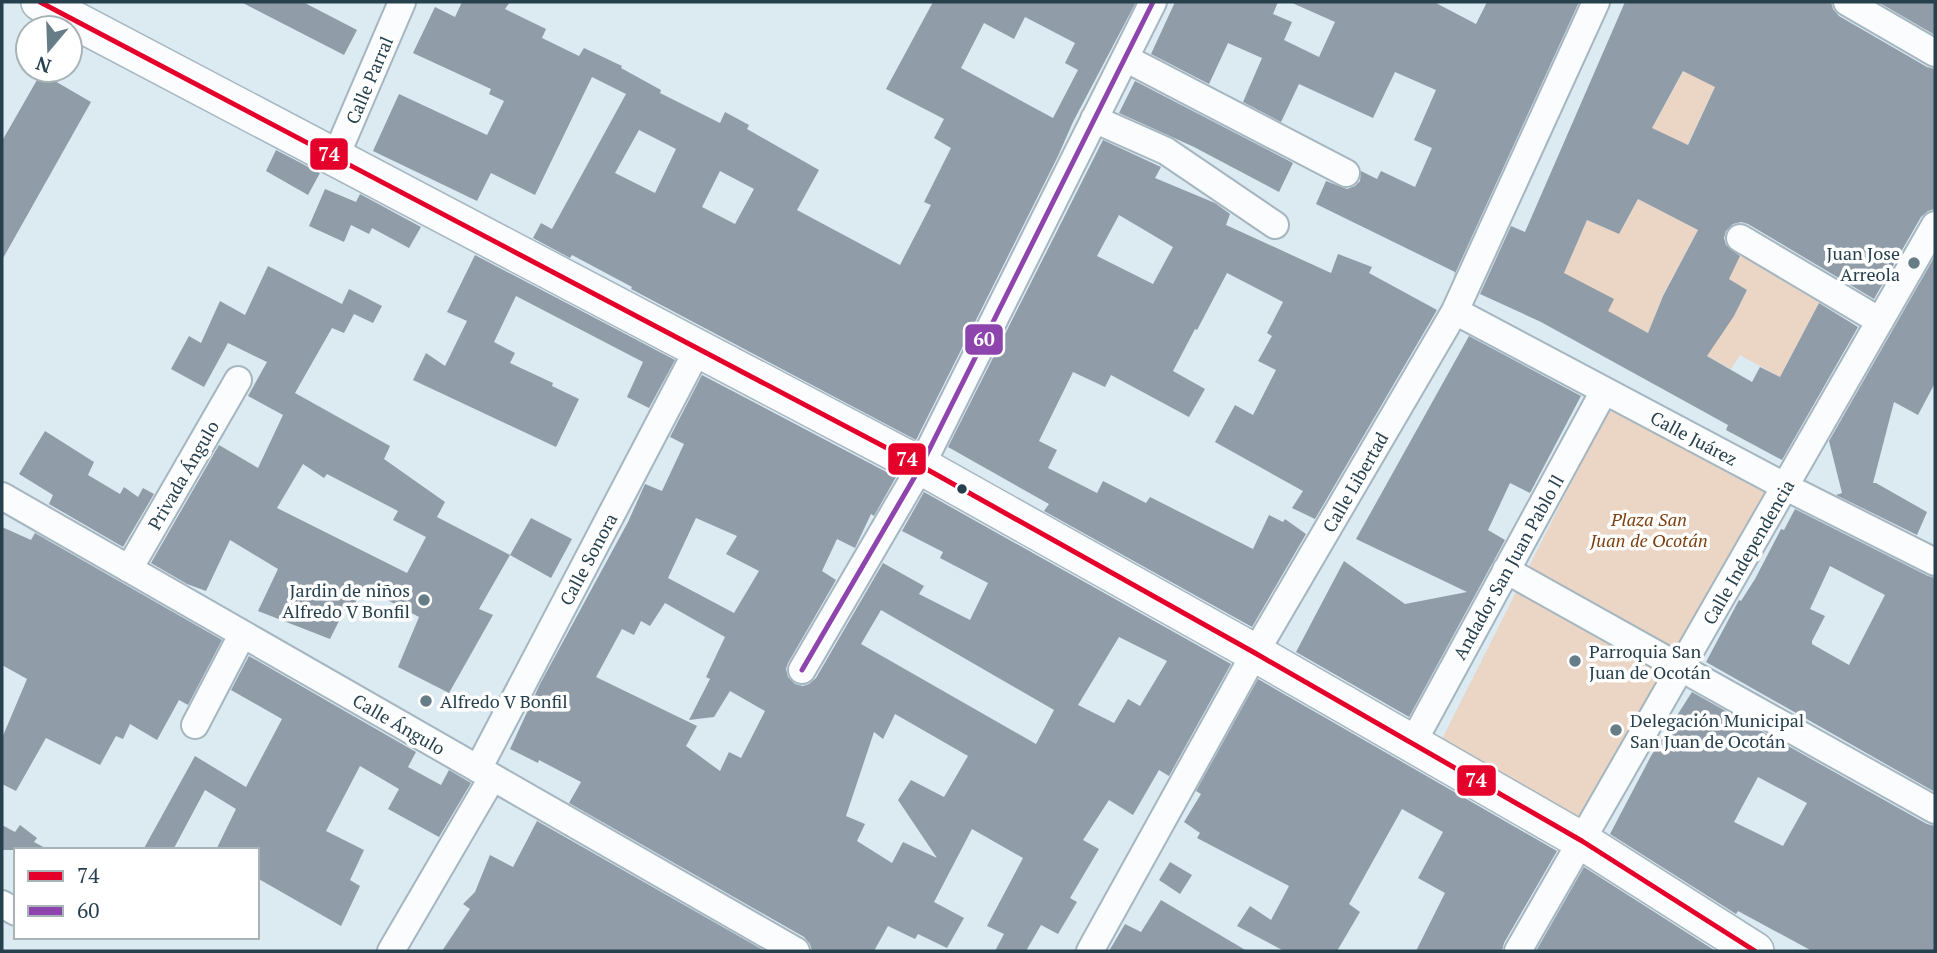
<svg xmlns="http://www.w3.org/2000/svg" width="1937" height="953" viewBox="0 0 1937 953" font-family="'PT Serif',serif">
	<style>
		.green { fill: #ebd5c5 }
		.building { fill: #909da8; fill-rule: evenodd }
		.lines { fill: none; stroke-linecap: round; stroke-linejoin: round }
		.street-casing { stroke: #a4b6c0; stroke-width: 30 }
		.secondary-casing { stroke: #a4b6c0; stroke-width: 40 }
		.street { stroke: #fafcfd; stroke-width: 26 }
		.secondary { stroke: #fafcfd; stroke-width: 37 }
		.bus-1-casing { stroke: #fff; stroke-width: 10 }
		.bus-2-casing { stroke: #fff; stroke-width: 10 }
		.bus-1 { stroke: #e4002b; stroke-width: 5 }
		.bus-2 { stroke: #8e44ad; stroke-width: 5 }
		.poi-dot { fill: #667c87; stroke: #fff; stroke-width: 2.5 }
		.bus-dot { fill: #26404e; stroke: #fff; stroke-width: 2.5 }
		.labels { text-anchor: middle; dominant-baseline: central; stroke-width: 7; stroke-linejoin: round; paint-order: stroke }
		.street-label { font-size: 18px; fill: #26404e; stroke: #fff }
		.poi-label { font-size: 18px; fill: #26404e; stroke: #fff; text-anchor: start }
		.park-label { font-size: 18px; font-style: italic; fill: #7e410f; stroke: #fff }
		.line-badge { stroke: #fff; stroke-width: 2.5 }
		.badge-label { font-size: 19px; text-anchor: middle; font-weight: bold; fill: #fff }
	</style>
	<rect width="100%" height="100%" fill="#dceaf2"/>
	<!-- green -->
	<path class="green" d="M1634,2h68l51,24 13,-24h19l-70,85 -28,59 -35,-18 31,-56 -10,-51z
		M1638,199l60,31 -35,65 -15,38 -33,-17 -19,37 -7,-5 -25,-75 23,-53 32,14z
		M1740,255l81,44 -41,78 -40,-22 -9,14 -24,-13 11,-18 3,-28 13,6 13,-26 -18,-11z
		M1609,408l166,83 -197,338 -141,-80z"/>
	<!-- building -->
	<path class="building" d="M241,2h62l54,28 -13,25z
		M462,2h48l-5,7 41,20 -4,9 37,18 5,-8 38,18 -1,2 40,22 -1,3 60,30 5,-11 24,13 -2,4 72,41 -22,40 103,55 31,-60 -7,-3 27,-54 -17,-10 10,-19 -58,-30 47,-87h203l-63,120 -15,34 -142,284 -285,-151 1,-2 -60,-32 -2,3 -37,-20 8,-15 11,6 74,-135 -34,-17 -57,118 -44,-22 -14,28 -104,-50 26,-57 88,41 17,-34 -15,-7 2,-5 -78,-36 22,-46 20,10zM1025,17l50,26 -10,20 13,7 -25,48 -92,-50 23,-45 30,16zM639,130l37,19 -21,44 -40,-20zM720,171l34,18 -19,35 -33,-17z
		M1175,2h103l-5,12 19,8 -8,18 35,17 16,-35 -45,-20h144l42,22 11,-22h92l-126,276 2,-6 -139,-68 10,-23 21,8 8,-3 5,-5 1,-10 16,8 4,-8 34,16 17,-39 -18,-8 22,-50 -41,-18 -22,46 -74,-34 -18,38 -38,-20 19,-44 -34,-15 -19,41 -58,-30z
		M1625,2h206l2,7 6,7 88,51 8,2v140l-7,2 -7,6 -47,82 -126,-75 -7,-2 -8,2 -7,7 -2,7 2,7 14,11 -11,23 18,11 -13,26 -27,40 45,26 8,-15 20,10 39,-74 39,24 -76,133 -56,-30 2,-5 -187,-103 -61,-28 31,-68 14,6zM1683,71l32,16 -27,58 -36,-17zM1638,199l60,31 -35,66 -15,37 -40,-22 6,-12 -50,-26 23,-53 32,14z
		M1878,2h57v33z
		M41,73l50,29 -89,158v-119z
		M1135,81l158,82 -14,29 -85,-45 -75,-34z
		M1103,140l58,27 -6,11 60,25 15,11 -4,11 105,48 7,-19 34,13 -3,6 68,37 -122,209 -23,-11 11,-17 -88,-49 20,-37 18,10 23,-45 -18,-9 14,-25 -5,-3 16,-31 -56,-29 -30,57 -2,-1 -22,42 32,18 -16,28 -78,-42 -6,12 -32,-15 -34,69 18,9 -9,18 49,25 6,-12 43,22 4,-6 103,52 16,-34 14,7 2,-3 21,15 -54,93 -208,-116 5,-7 -101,-57zM1119,215l54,32 -20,37 -56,-28z
		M276,150l44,23 -12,22 -42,-24z
		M325,189l31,13 4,-8 61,33 -12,21 -37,-20 -3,6 -18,-9 -7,17 -35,-16z
		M475,255l200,105 -26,48 -22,-11 16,-35 -127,-66 -22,46 21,11 -5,10 43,20 -1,3 27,13 -23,48 -143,-67 13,-27 19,13 22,-45 -20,-9z
		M1935,256v127l-17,32 -24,-13 -21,81h3l51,29 -10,23 -81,-40 6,-2 -13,-52z
		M268,266l74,38 7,-15 33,17 -9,17 -19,-9 -10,19 -12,-5 -37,65 95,53 -6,13 61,43 -8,15 73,38 -31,54 14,6 -44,78 -51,-26 21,-50 -56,-30 -12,25 -6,-3 -15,30 -72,-28 20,-42 -48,-29 -24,51 -19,-7 -36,-21 68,-118 39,23 25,-53 -35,-19 19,-34 -39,-19 -24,44 -33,-18 18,-33 12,7 19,-42 25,14zM303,464l21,14 3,-4 71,37 -5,9 33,17 -19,36 -130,-65z
		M1469,336l112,60 -51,97 -20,-10 -22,47 17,10 -96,177 -113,-65 48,-91 61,43 62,-12 -111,-53z
		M702,375l194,102 -22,39 -3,-2 -16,34 -18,-9 -15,32 14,9 -48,83 -2,6 2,8 7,7 8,2 6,-2 7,-6 67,-115 41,23 -5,8 51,26 18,-37 -48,-25 3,-6 -41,-21 22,-39 307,172 -62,112 -10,-6 -26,45 -24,-15 -26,40 16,9 -29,49 7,4 -19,32 -17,-9 -15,26h-31l9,-17 -17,-8 36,-68 -51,-29 -38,73 30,16 -17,30 -29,-14 -3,5 -27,-13 -14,25h-62l-2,-7 -6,-7 -235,-134 12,-21 -42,-22 -1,3 -28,-14 30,-65 88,-162 17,-38 17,7 22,-47 -14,-7zM696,518l41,18 -11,18 33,17 -25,42 -66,-35zM665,603l60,34 -19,40 4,2 -21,41 25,-3 16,-26 35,20 -24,47 -12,-6 -9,19 -34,-25 11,-20 -101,-49 26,-48 12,6 7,-14 9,5zM881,610l173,100 -18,34 -175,-100zM1119,637l48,24 -27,45 -12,-7 -14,24 -36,-18zM895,714l73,42 -24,41 -33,-17 -13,20 39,58 -34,-16 -11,21 -35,-22 8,-17 -19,-8 28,-84 9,7z
		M45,431l49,31 -6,13 32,19 4,-7 14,10 5,-9 11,6 -31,53 -74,-43 4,-9 -34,-21z
		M1795,509l133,67 7,2v214l-229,-130 33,-62 2,1 14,-22 26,-50 3,1zM1830,566l55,29 -36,70 -37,-21v-3l13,-25 -15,-7z
		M531,518l41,21 -21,39 -41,-23z
		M2,527l29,13 4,-7 187,107 -34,65 -9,-5 -22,40 -27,-16 -7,15 -7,-3 -16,29 -54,-27 -30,53 -14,-7v-46l25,-59 -25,-14z
		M249,656l167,96 -8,15 33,18 8,-15 22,13 -32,54 -51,-28 11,-20 -39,-23 -34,65 38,19 -14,30 10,6 -19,40 -84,-48v-28h-41l20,-41 -31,-19 -32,60h-30l52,-94 51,31 36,-68 -51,-29z
		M1258,679l299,172 -53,92 -2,8h-86l29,-58 -27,-15 25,-46 -41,-23 -53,95 11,8 -23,39h-53l-47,-25 13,-20 21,14 18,-34 -92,-48 3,-5 -16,-11 17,-28 -5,-3z
		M1692,692l235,132 8,2v125h-123l-74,-40 -2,3 -126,-80 41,-78zM1758,777l49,26 -24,43 -49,-24z
		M537,821l228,130h-323l28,-42 -7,-5 12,-12 15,-37 23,12z
		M2,825l13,7 5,-7 17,13 -3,4 15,8h-47z
		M1170,862l22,13 -12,19 -21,-14z
		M1584,867l130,83 -1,1h-177z
		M1161,900l86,51h-138l16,-27 16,8z"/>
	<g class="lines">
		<!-- street casing -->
		<g class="street-casing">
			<path id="street" d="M1847,2l88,51
				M1125,58l221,115
				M1094,119l72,32 109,74
				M335,158l67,-156
				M1740,238l140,83
				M1455,311l331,176 149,75
				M2,496l794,455
				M129,569l109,-189
				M1506,570l429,240
				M802,670l119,-204 232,-464
				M195,725l47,-90
				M1412,744l192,-353
				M478,769l220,-420
				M2,904l14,8
				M391,951l101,-173
				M1090,951l165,-298 200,-342 141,-309
				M1518,951l417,-726"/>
		</g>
		<!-- secondary casing -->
		<g class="secondary-casing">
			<path id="secondary" d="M40,2l881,464 334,187 327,188 173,110"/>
		</g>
		<!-- street -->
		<use href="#street" class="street"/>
		<!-- secondary -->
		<use href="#secondary" class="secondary"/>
		<!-- bus-1 casing -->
		<g class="bus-1-casing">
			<path id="bus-1" d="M40,2l881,464 334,187 327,188 173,110"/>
		</g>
		<!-- bus-2 casing -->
		<g class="bus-2-casing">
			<path id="bus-2" d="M802,670l119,-204 232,-464"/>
		</g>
		<!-- bus-1 -->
		<use href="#bus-1" class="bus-1"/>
		<!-- bus-2 -->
		<use href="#bus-2" class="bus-2"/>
	</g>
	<!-- markers -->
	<g class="poi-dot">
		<circle cx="1914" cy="263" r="7"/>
		<circle cx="424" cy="600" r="7"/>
		<circle cx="1575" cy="661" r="7"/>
		<circle cx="426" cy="701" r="7"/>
		<circle cx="1616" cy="730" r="7"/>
	</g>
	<circle class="bus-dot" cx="962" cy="489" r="6"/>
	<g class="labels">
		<!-- street labels -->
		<g class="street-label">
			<text transform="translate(369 80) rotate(-67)">Calle Parral</text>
			<text transform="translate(1694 438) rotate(28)">Calle Juárez</text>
			<text transform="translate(183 475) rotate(-60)">Privada Ángulo</text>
			<text transform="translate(1355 482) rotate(-60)">Calle Libertad</text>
			<text transform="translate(1748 552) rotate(-60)">Calle Independencia</text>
			<text transform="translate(588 559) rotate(-62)">Calle Sonora</text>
			<text transform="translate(1508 567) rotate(-61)">Andador San Juan Pablo ll</text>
			<text transform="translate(399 724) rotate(30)">Calle Ángulo</text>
		</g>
		<!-- poi labels -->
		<g class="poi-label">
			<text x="1900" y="253" text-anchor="end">Juan Jose<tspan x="1900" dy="21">Arreola</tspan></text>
			<text x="410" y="590" text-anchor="end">Jardin de niños<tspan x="410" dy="21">Alfredo V Bonfil</tspan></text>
			<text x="1589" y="651">Parroquia San<tspan x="1589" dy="21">Juan de Ocotán</tspan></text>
			<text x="440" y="701">Alfredo V Bonfil</text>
			<text x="1630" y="720">Delegación Municipal<tspan x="1630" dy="21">San Juan de Ocotán</tspan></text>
		</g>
		<!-- park labels -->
		<g class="park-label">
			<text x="1649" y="519">Plaza San<tspan x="1649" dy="21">Juan de Ocotán</tspan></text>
		</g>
	</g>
	<g class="line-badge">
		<rect x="309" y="137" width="40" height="34" rx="7" fill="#e4002b"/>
		<rect x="964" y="323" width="40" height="33" rx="7" fill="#8e44ad"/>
		<rect x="887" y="442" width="40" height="34" rx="7" fill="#e4002b"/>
		<rect x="1456" y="764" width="41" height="33" rx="7" fill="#e4002b"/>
	</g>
	<g class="badge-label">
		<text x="329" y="161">74</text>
		<text x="984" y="346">60</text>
		<text x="907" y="466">74</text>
		<text x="1476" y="787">74</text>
	</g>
	<!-- border -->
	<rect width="1937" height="953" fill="none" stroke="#26404e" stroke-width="7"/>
	<!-- legend -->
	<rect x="14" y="848" width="245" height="91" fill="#ffffff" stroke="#a8b3b8" stroke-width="2"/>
	<rect x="28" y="871" width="35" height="10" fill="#e4002b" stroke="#a8b3b8" stroke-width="2"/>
	<text x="77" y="883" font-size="21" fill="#26404e">74</text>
	<rect x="28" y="906" width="35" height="10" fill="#8e44ad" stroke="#a8b3b8" stroke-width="2"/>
	<text x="77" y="918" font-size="21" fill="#26404e">60</text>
	<!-- north arrow -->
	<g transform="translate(49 49) rotate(199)"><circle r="33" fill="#ffffff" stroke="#a8b3b8" stroke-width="2"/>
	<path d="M0-5L12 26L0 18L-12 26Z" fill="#667c87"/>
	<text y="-10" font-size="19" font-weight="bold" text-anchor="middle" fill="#26404e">N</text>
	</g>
</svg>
